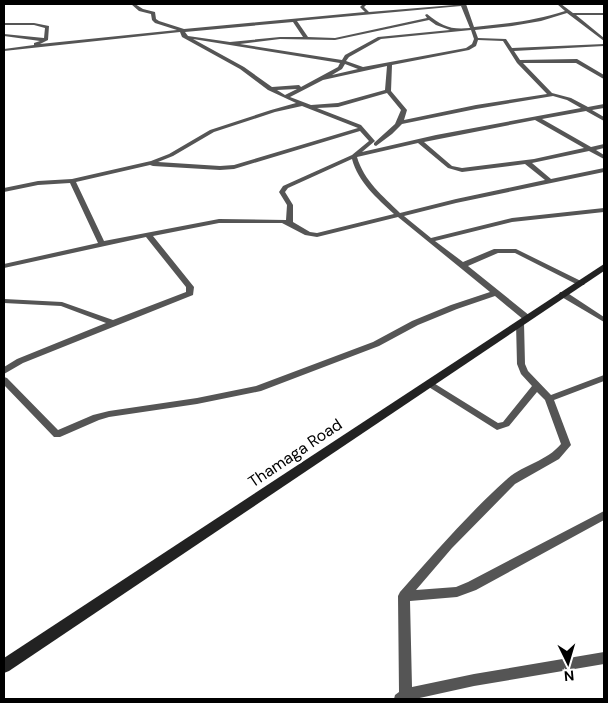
<svg xmlns="http://www.w3.org/2000/svg" width="608" height="703" viewBox="0 0 608 703" font-family="'DM Sans',sans-serif">
	<style>
		.lines { fill: none; stroke-linecap: round; stroke-linejoin: round }
		.minor { fill: #555; fill-rule: evenodd }
		.secondary { fill: #222; fill-rule: evenodd }
		.labels { text-anchor: middle; dominant-baseline: central; stroke-width: 4.5; stroke-linejoin: round; paint-order: stroke }
		.street-label { font-size: 16px; fill: #000; stroke: #fff }
	</style>
	<rect width="100%" height="100%" fill="#fff"/>
	<g class="lines">
		<!-- minor -->
		<path class="minor" d="M131,4h4l8,5 12,3 1,7 3,2 25,8 181,-17 -5,-5 3,-3h4l-3,3 5,5 97,-8 8,23c32,-3 60,-6 91,-16l-8,-7h4l12,9h31v2h-28l28,23v3l-37,-28 -26,8 -29,5 -37,4 3,8 28,1 6,9 92,-4v2l-90,5 6,9 57,-1 27,16v4l-2,-1 -26,-15h-53l29,30 19,5 17,9 16,-3v4l-12,2 12,7v4l-18,-10 -44,8 49,28 13,-3v4l-8,2 8,5v4l-15,-8 -57,12 19,16 53,-11v4l-148,31 -52,13 27,22 81,-20 92,-10v4l-92,10 -77,19 28,21 31,-13h22l69,34 -1,2h-6l-63,-32h-17l-30,13 62,50 1,2 -1,2h-6l-29,-24 -38,13 -39,16 -39,21 -118,45 -64,13 -88,13 -10,3 -39,17h-6l-50,-52v-8l3,1 51,52 35,-15 16,-4 88,-13 59,-12 117,-44 39,-21 39,-16 39,-13 -92,-75 -81,20 -12,-2 -23,-12h-63l-66,13 41,51 -1,8 -170,68 -19,11v-7l13,-8 89,-36 -45,-17 -57,-3v-4l58,3 51,18 73,-28v-5l-40,-50 -142,31v-4l94,-21 -28,-60 -32,2 -34,7v-4l34,-7 34,-2 79,-18 18,-7 41,-24 61,-20 25,-7 -28,-13 -28,-21 -58,-32 -2,-5 -176,19v-2l30,-4v-2l6,-2 -36,-5v-2l40,4 1,-10 -11,-3h-30v-2h30l15,3 -1,14 -8,4 137,-14 -22,-7 -3,-3 -1,-6 -12,-3zM461,6l9,22c-20,2 -28,-2 -43,-14l-2,1 2,3 -92,20 -27,-1 -11,-16zM429,20l7,5 14,5 -72,7 -33,18 -3,5 -102,-16 40,-5 55,1zM293,22l10,15h-23l-50,5 -42,-6 -3,-4zM471,30l3,9 -2,5 -6,4 -103,19 -17,-6 3,-4 32,-18zM193,39l147,24 -2,4 -37,20 -2,-2 -27,2 -28,-20zM478,40l25,1 14,22 30,31 -71,11 -72,15 3,-10 -16,-19 1,-26 77,-15 7,-4zM345,64l13,5 -26,6 10,-6zM387,66l-2,24 -47,13 -27,2 -21,-8 33,-17zM297,89l-12,6 -8,-5zM387,93l14,17 -6,14 -21,19v2l2,1 16,-12 10,-10 74,-15 77,-13 14,4 14,8 -145,27 -74,17 13,-11 -14,-16 -44,-17 21,-1zM302,106l56,22 -124,37 -14,1 -62,-4 15,-6 41,-24 61,-20zM535,120l49,28 -50,11 -72,9 -10,-2 -28,-24zM360,131l9,10 -17,14 -69,31 -4,6 8,13 -1,15 -67,-1 -115,22 -28,-59 74,-17 3,1 67,4 14,-1zM418,143l30,25 14,4 63,-8 20,16 -89,19 -56,14c-17,-17 -36,-32 -43,-56zM352,159c6,23 25,39 42,55l-77,19 -7,-1 -17,-10v-17l-8,-13 3,-4z
			M560,292h6l38,25v5l-44,-26 -1,-2z
			M520,320l4,3 1,41 3,7 23,24 53,-20v6l-50,19 17,45 -12,14 -44,25 -63,64 -36,42 40,-3 12,-5 136,-71v9l-128,70 -19,7 -47,4 2,86 62,-13 130,-22v12l-130,22 -59,13h-21l1,-4 4,-3 -1,-96 2,-4c34,-38 68,-78 106,-112 16,-15 40,-18 55,-36l-16,-44 -8,-8 -28,34 -12,4 -73,-46 2,-2h6l66,41 5,-1 29,-36 -11,-12 -4,-10 -1,-41z"/>
		<!-- secondary -->
		<path class="secondary" d="M604,264v7l-595,400 -5,2v-15z"/>
	</g>
	<g class="labels">
		<!-- street labels -->
		<g class="street-label">
			<text transform="translate(295 453) rotate(-34)">Thamaga Road</text>
		</g>
	</g>
	<!-- border -->
	<rect width="608" height="703" fill="none" stroke="#000000" stroke-width="10"/>
	<!-- north arrow -->
	<g transform="translate(568 663) rotate(175)" stroke="#ffffff" stroke-width="4" paint-order="stroke">
	<path d="M0-4L9 19L0 12L-9 19Z" fill="#000000"/>
	<text y="-8" font-size="14" font-weight="bold" text-anchor="middle" fill="#000000">N</text>
	</g>
</svg>
